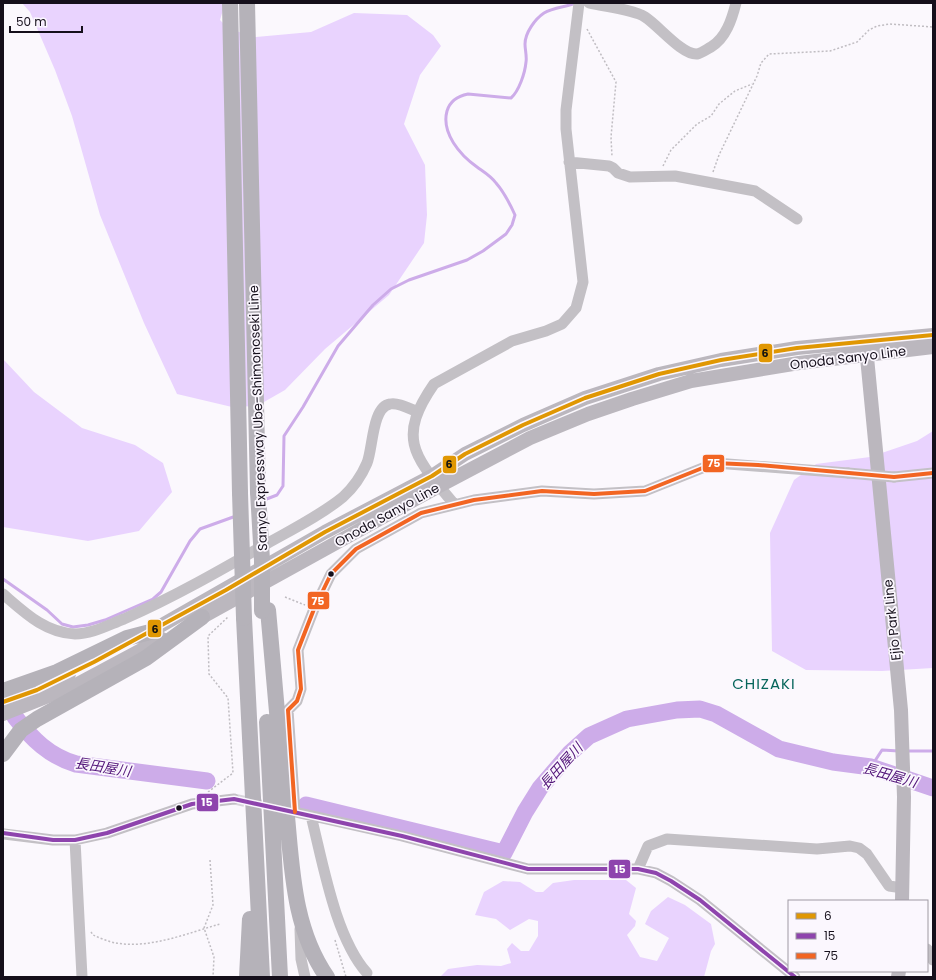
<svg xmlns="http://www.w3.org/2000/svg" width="936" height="980" viewBox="0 0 936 980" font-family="Poppins,'Noto Sans JP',sans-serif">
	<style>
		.green { fill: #e9d3fe }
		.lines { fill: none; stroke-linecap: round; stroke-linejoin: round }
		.stream { stroke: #cdace9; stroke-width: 3 }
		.river { stroke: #cdace9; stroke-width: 17 }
		.minor-tunnel { stroke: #d8d5db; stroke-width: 11; stroke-dasharray: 11 5.5; stroke-linecap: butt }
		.path { stroke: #c0bdc2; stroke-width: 1.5; stroke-dasharray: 2 2; stroke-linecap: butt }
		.minor { stroke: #c3c0c5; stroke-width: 11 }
		.major { stroke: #bbb7be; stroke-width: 14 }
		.highway { stroke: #b5b2b9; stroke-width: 16 }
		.minor-bridge { stroke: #c3c0c5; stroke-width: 11 }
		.highway-bridge { stroke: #b5b2b9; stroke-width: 16 }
		.bus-1-casing { stroke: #fbf7fe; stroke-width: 7 }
		.bus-2-casing { stroke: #fbf7fe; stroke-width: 7 }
		.bus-3-casing { stroke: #fbf7fe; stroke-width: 7 }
		.bus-1 { stroke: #e09703; stroke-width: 4 }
		.bus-2 { stroke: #8e44ad; stroke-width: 4 }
		.bus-3 { stroke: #f26522; stroke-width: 4 }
		.bus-dot { fill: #150f1b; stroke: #fbf7fe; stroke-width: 1.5 }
		.labels { text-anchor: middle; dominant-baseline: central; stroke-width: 3.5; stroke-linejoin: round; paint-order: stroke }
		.street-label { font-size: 13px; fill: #150f1b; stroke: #fbf7fe }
		.water-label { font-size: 14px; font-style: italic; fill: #521479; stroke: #fbf7fe }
		.quarter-label { font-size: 15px; letter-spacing: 1px; fill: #06655b; stroke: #fbf7fe }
		.line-badge { stroke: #fbf7fe; stroke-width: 1.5 }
		.badge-label { font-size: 11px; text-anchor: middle; font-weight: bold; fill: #fff }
		.pale-badge-label { font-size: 11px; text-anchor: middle; font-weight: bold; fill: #111 }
	</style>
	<rect width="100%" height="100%" fill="#fbf8fd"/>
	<!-- green -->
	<path class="green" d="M22,3h203l-5,17 9,9 27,8 55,-5 43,-19 53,2 26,20 8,11 -21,29 -16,49 21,41 2,50 -3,28 -35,52 -64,54 -40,41 -28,16 -25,1 -55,-13 -33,-71 -44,-108 -28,-99 -17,-46 -25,-58z
		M3,359l31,33 48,36 53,17 28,18 9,29 -33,39 -51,10 -85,-14z
		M933,431v237l-51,3 -76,-1 -34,-19 -2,-118 24,-53 22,-16 54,-7 47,-16z
		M574,880h52l10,8 -7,26 7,7 -1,5 -8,9 13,22 17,4 12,-23 -24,-14 6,-13 17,-14 17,8 26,19 4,20 -4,7 -7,26h-264l8,-8 29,-4 24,1 10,-3 -4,-14 5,-6 9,8h8l9,-15v-15l-9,-2 -19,11 -14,-11 -21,-4 9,-23 19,-11 17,1 16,10h7l10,-9z"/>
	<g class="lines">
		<!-- stream -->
		<path class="stream" d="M264,500l13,-5 6,-9 1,-50 19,-29 35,-61 35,-41 18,-16 18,-9 58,-20 16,-9 23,-17 6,-9 3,-10c-5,-11 -11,-23 -19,-32 -5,-7 -12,-11 -19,-16 -17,-12 -36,-34 -30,-56 3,-10 11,-15 21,-17l43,4c8,-7 14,-25 15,-36 1,-6 -1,-12 -1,-18 0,-11 10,-25 19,-31 8,-5 20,-6 29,-9
			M3,579l44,31 15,14 11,3 15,-2 17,-5 48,-21 8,-7 29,-51 10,-12 36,-13
			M907,751h26
			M871,767l11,-17 17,1"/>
		<!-- river -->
		<path class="river" d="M15,717c17,22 34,39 61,47l131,17
			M306,805l198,48 21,-41 15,-24 30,-35 19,-17 38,-17 50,-9 23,-1 16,5 63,35 54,13 38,5 62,21"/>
		<!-- minor-tunnel -->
		<path class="minor-tunnel" d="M234,799l44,10"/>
		<!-- path -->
		<path class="path" d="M587,29l29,53 -5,55 1,20
			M663,166l8,-16 26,-26 14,-8 8,-12 16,-13 17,-7
			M713,172l6,-17 38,-79 4,-13 8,-9 61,-3 27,-9 12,-12 8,-4 13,-2 43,3
			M285,597l20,8
			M208,792l25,-19 -5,-75 -19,-24 -1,-38 20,-19
			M210,860l3,45 -9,23 10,29 -1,20
			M91,932l2,3c7,3 16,7 23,8 34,6 72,-10 104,-19
			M335,940l11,37"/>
		<!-- minor -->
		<path class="minor" d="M589,3c16,4 43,6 56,14 14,9 37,38 52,37 5,-1 10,-5 14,-7 15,-9 21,-28 25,-44
			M569,162l40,4 4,2 5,5 12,4 45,-1 80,15 42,28
			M894,477l39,-4
			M454,504c-38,-46 -59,-64 -20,-120l78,-43 34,-10 16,-7 14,-16 7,-26 -17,-153v-19l13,-107
			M3,594c21,18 42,39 72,40 17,0 33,-9 49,-15 50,-22 97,-49 144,-76 25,-14 53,-28 75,-46 11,-10 18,-20 24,-34 6,-15 5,-56 23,-59 8,-2 20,5 28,8
			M311,816c12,47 24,121 56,157
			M4,834l49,6h22l32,-7 85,-29 42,-5
			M75,840l7,137
			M638,869l10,-23 19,-7 150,10 33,-3 9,2 8,6 22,32 14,2
			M300,929l1,30 4,18
			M927,949l6,11
			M795,977l-95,-77 -29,-19 -15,-8 -18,-4h-110l-126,-33 -107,-24 -7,-102 9,-9 4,-12 -3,-39 16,-41 17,-35 25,-25 65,-36 53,-13 68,-9 52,3 51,-3 70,-28 133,10"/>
		<!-- major -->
		<path class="major" d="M866,347l35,363 3,87 -2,104
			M193,622l246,-136 91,-48 58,-24 44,-15 59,-18 108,-18 134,-16
			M141,637l184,-105 107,-56 33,-22 58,-29 62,-27 74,-24 62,-14 76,-12 136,-13
			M3,702l34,-12 32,-16
			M3,714l73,-29 86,-46
			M898,977l1,-6"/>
		<!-- highway -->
		<path class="highway" d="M230,3l10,490
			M247,3l11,489
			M268,610c6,65 11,130 18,196 6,58 6,121 41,171
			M244,618l18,359
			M3,691l54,-19 70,-34 23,-6
			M267,722l13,255
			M3,754l18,-24 16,-11 109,-61 56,-41
			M247,977l3,-58"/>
		<!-- minor-bridge -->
		<path class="minor-bridge" d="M848,473l46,4"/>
		<!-- highway-bridge -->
		<path class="highway-bridge" d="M258,492l4,68v51
			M240,493l4,125"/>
		<!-- bus-1 casing -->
		<g class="bus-1-casing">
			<path id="bus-1" d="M3,702l34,-12 57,-28 132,-72 99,-58 107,-56 33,-22 58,-29 62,-27 74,-24 62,-14 76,-12 136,-13"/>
		</g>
		<!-- bus-2 casing -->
		<g class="bus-2-casing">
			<path id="bus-2" d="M3,833l50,7h22l32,-7 85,-29 42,-5 168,37 126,33h110l18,4 15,8 29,19 95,77"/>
		</g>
		<!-- bus-3 casing -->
		<g class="bus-3-casing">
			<path id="bus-3" d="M295,812l-7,-102 9,-9 4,-12 -3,-39 16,-41 17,-35 25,-25 65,-36 53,-13 68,-9 52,3 51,-3 70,-28 43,2 136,12 39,-4"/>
		</g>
		<!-- bus-1 -->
		<use href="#bus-1" class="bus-1"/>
		<!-- bus-2 -->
		<use href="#bus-2" class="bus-2"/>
		<!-- bus-3 -->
		<use href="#bus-3" class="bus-3"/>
	</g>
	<!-- markers -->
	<g class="bus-dot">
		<circle cx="331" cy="574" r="3.5"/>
		<circle cx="179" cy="808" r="3.5"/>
	</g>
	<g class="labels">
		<!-- street labels -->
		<g class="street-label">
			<text transform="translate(848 358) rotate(-7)">Onoda Sanyo Line</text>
			<text transform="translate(258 418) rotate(-92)">Sanyo Expressway Ube-Shimonoseki Line</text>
			<text transform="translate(387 515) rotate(-29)">Onoda Sanyo Line</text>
			<text transform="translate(892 620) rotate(-96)">Ejio Park Line</text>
		</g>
		<!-- water labels -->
		<g class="water-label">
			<text transform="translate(561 766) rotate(-48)">長田屋川</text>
			<text transform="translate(103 767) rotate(9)">長田屋川</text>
			<text transform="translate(890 775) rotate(16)">長田屋川</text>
		</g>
		<!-- quarter labels -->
		<g class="quarter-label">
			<text x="764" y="683">CHIZAKI</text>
		</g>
	</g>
	<g class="line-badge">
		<rect x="758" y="343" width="15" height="20" rx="4" fill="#e09703"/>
		<rect x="702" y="454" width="23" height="19" rx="4" fill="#f26522"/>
		<rect x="442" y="455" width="15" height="19" rx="4" fill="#e09703"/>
		<rect x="307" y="591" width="23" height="19" rx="4" fill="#f26522"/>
		<rect x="147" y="619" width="15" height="19" rx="4" fill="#e09703"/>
		<rect x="196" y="793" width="23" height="19" rx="4" fill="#8e44ad"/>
		<rect x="608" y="859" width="23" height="20" rx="4" fill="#8e44ad"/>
	</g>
	<g class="badge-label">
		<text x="714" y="467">75</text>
		<text x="318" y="605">75</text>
		<text x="207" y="806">15</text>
		<text x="620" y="873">15</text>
	</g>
	<g class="pale-badge-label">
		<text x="765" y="357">6</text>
		<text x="449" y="468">6</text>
		<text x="155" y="633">6</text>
	</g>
	<!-- border -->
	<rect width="936" height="980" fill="none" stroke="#150f1b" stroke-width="8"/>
	<!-- legend -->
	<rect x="788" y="900" width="140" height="72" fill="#fbf7fe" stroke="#9f9aa3"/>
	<rect x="796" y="913" width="20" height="6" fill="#e09703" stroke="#9f9aa3"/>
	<text x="824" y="920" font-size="12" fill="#150f1b">6</text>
	<rect x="796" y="933" width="20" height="6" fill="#8e44ad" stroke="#9f9aa3"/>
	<text x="824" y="940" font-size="12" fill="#150f1b">15</text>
	<rect x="796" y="953" width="20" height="6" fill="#f26522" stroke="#9f9aa3"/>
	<text x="824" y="960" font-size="12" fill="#150f1b">75</text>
	<!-- scale -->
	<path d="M10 26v6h72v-6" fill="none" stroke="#150f1b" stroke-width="2"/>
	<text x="16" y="26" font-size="12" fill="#150f1b" stroke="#fbf7fe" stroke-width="3" paint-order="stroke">50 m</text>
</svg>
